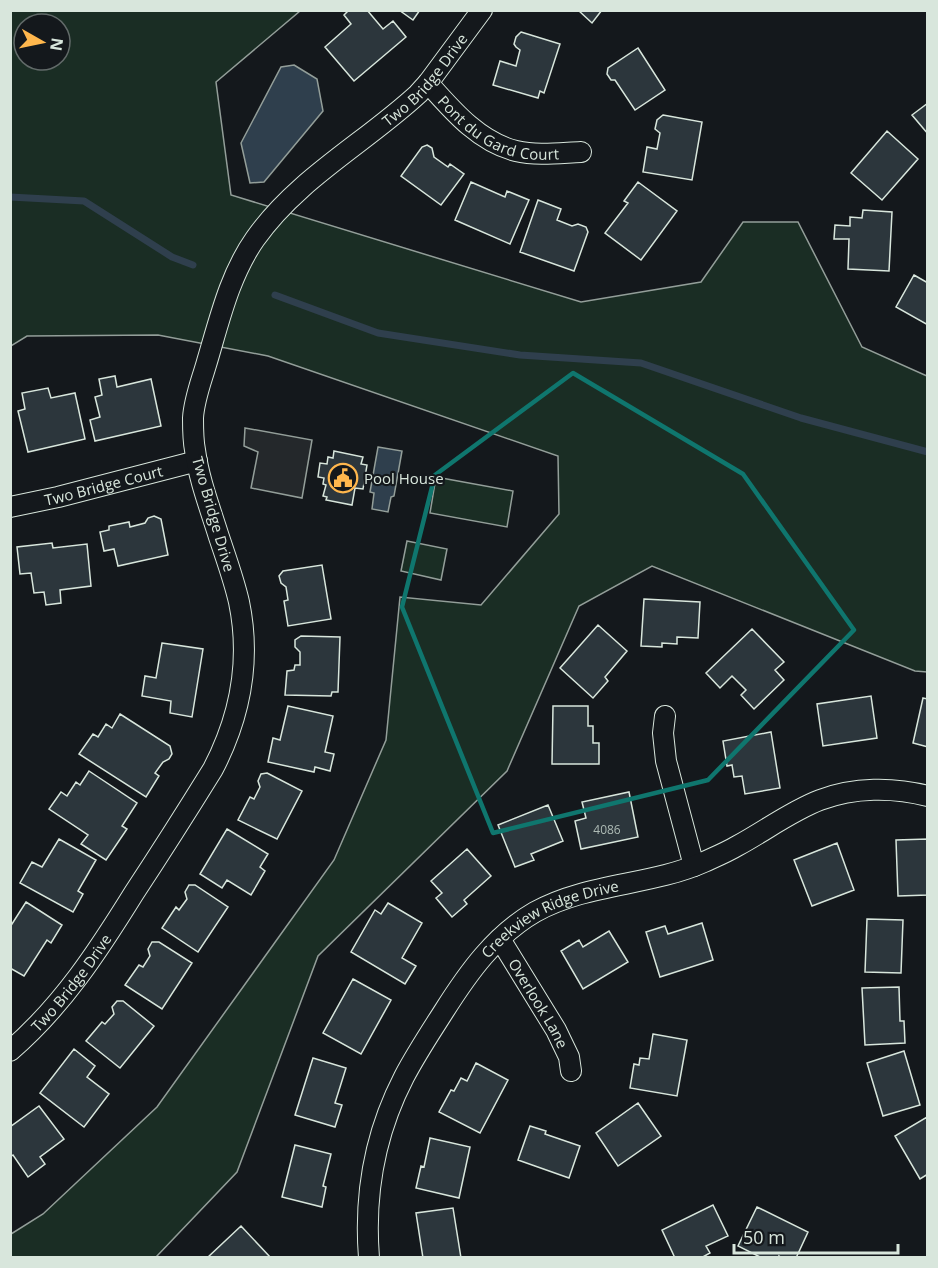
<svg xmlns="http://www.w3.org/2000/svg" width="938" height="1268" viewBox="0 0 938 1268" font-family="'Open Sans',sans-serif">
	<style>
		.green { fill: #1a2d24; stroke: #939e99; stroke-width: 1.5; fill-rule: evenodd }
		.parking { fill: #24282b; stroke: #939e99; stroke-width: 1.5 }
		.water { fill: #2f3f4d; stroke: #939e99; stroke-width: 1.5 }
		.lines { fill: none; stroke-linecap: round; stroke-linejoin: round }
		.stream { stroke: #2f3f4d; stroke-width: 7 }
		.building { fill: #2c363c; stroke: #d8e6dc; stroke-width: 1.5 }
		.street-casing { stroke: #d8e6dc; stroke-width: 22 }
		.street { stroke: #14181c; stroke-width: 20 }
		.marked { fill: none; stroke: #0f766e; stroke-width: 4.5; stroke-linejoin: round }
		.labels { text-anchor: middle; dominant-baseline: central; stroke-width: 4.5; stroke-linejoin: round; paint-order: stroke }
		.number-label { font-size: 12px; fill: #adbab4 }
		.street-label { font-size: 15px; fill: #d8e6dc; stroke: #14181c }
		.poi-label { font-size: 15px; fill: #d8e6dc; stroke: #14181c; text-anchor: start }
	</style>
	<rect width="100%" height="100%" fill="#14181c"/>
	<!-- green -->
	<path class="green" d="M11,11h289l-84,71 15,113 350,107 120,-20 42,-60h55l64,125 65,29v296l-12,-1 -263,-105 -73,40 -72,165 -189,185 -81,216 -81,85h-145v-23l32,-20 114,-107 177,-247 52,-120 14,-143 81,8 78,-91 -1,-58 -290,-100 -110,-21 -131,1 -16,10zM24,24h36v36h-36z
		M436,477l77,14 -6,36 -77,-14z
		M407,541l40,8 -6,31 -40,-9z"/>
	<!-- parking -->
	<path class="parking" d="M245,428l67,12 -10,58 -51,-10 7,-36 -14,-6z"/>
	<!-- water -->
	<path class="water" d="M294,65l23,14 6,32 -59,71 -14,1 -9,-40 40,-76z
		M378,447l24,4 -8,45 -3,1 -3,15 -16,-3 2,-16 -4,-1z"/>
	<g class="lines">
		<!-- stream -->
		<path class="stream" d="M10,197l74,4 88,56 21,8
			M275,295l103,38 142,22 121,8 160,55 127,34"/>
	</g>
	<!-- building -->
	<path class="building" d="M349,10h18l16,19 10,-8 13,16 -52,44 -29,-34 26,-23 -7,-9z
		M399,10h21l-7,10z
		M578,10h24l-10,13z
		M521,32l39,12 -16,49 -4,-2 -2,7 -45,-13 7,-24 16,5 4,-16 -4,-3 -2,-3 2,-7z
		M638,48l27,42 -30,20 -20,-30h-4l-4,-6 1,-6z
		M928,103v31l-16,-19z
		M663,115l39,7 -10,58 -49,-8 4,-25 10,2 3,-16 -5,-4 2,-9z
		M887,131l31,28 -36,41 -31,-27z
		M427,145l5,3 2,9 14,10 2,-3 14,10 -23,31 -40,-29 21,-29z
		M471,182l34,15 2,-6 22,9 -19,44 -55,-24z
		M638,182l39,29 -36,49 -36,-27 23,-30 -4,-2z
		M538,200l23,9 -4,11 15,6 6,-2 8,3 2,5 -14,39 -54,-19z
		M863,210l29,2 -3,59 -41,-2 1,-30h-15l1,-14 15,1v-9l12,1z
		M914,275l14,8v42l-32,-18z
		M115,376l2,11 34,-8 10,47 -66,15 -5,-21 10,-3 -5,-20 7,-2 -3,-16z
		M48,388l3,10 24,-5 10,46 -57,13 -10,-41 7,-2 -3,-16z
		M334,451l29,6 -2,7 6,1 -4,24 -8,-1 -3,17 -26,-5 1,-3 -4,-1 3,-11 -3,-1 1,-6 -6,-1 2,-14 7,1 1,-7 5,1z
		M154,516l7,3 7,36 -50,11 -4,-17 -10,2 -4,-19 9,-2v-4l20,-4 1,5 15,-4 3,-5z
		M52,543l1,5 34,-4 4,42 -31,4 1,13 -15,2 -2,-13 -10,1 -3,-20 -11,1 -3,-27z
		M322,565l9,54 -43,7 -4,-25 4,-1 -2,-13 -5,-4 -2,-7 4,-5z
		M644,599l56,3 -2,36 -21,-1v7l-15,-1v4l-21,-1z
		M598,625l29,26 -22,26 3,4 -15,17 -33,-30z
		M752,629l32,33 -9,8 9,10 -30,29 -13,-14 5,-5 -14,-14 -12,12 -14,-15z
		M301,636l39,1 -2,55h-6l-1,4 -46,-1 2,-24 7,-1 1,-5h5v-13l-5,-5v-7z
		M162,643l41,6 -11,68 -22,-4 1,-12 -29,-5 3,-20 11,2z
		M871,696l6,42 -54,8 -6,-42z
		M923,698l5,1v48l-15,-4z
		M288,706l45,10 -8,36 9,2 -4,17 -15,-4 -1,5 -46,-10 5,-24 7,2z
		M553,706h35v20h5v17h6v21h-47z
		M120,714l50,32 2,8 -3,5 -6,3 -8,11 4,3 -13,21 -67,-43 14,-20 5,3 8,-13 6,4z
		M771,732l9,56 -35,6 -3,-18 -8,1 -2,-12 -5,1 -4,-25z
		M89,771l48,32 -15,23 5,3 -21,31 -25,-16 7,-9 -39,-26 12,-17 6,4 9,-14 4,3z
		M267,773l35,18 -25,48 -39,-19 12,-23 4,2 6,-12 -2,-6 3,-7z
		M629,792l9,45 -57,12 -6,-28 11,-3 -4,-16z
		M548,805l15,36 -32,13 3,6 -19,7 -17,-42z
		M227,829l41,25 -8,13 5,4 -14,24 -24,-15 -5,8 -22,-14z
		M59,839l37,21 -18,31 5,3 -10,18 -53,-29 12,-21 10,5z
		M928,839v56l-30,1 -2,-56z
		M837,843l17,47 -42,16 -18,-46z
		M467,849l24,27 -27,24 3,4 -15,13 -16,-19 6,-5 -11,-12z
		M189,885h6l33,22 -30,45 -36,-24 14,-21 3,3 8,-11 -2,-7z
		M26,902l36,23 -11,18 -4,-3 -23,36 -14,-8v-41z
		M388,903l34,20 -20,35 14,8 -11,18 -54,-32 24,-42 6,4z
		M867,919l36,1 -2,53 -36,-1z
		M702,923l11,37 -53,17 -14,-45 19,-6 3,8z
		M609,931l19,31 -45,27 -22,-38 18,-11 4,7z
		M152,942h7l33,21 -30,46 -37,-24 14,-20 4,2 7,-11 -2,-7z
		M353,979l38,21 -30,54 -38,-21z
		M899,987l1,34h4l1,22 -40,2 -3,-57z
		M117,1001h6l31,25 -34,42 -34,-27 16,-19 3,2 9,-10 -2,-7z
		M653,1034l34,6 -10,56 -47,-8 4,-24 5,1 1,-7 9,1z
		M74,1049l21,17 -8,11 22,17 -25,33 -44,-34z
		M904,1051l16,54 -37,11 -16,-53z
		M313,1058l33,10 -11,35 7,2 -7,22 -40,-12z
		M476,1063l32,17 -28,53 -41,-21 12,-22 3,1 7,-13 6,3z
		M638,1103l23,33 -43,30 -22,-33z
		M39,1106l25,33 -24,18 5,7 -17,13 -15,-22 -3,2v-30z
		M927,1117l1,57 -8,5 -25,-43z
		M530,1126l16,5 -1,3 35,12 -11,32 -51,-18z
		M430,1138l40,9 -11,51 -43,-10 5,-22 3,1z
		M295,1145l36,9 -8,32 3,1 -4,20 -40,-10z
		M713,1205l15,31 -22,10 4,7 -9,5h-26l-13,-28z
		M757,1207l51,25 -12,26h-14l-3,-2v2h-17l-24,-12z
		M453,1208l8,50h-38l-7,-45z
		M241,1226l30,32h-64z"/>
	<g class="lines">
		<!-- street casing -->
		<g class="street-casing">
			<g id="street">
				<path id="s1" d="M428,83c24,27 51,59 88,68 21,5 43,2 65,1"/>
				<path id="s2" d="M10,507l48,-10 139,-36"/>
				<path d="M665,716l-2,17 3,28 28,105"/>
				<path id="s3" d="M500,939l56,91 13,27 2,14"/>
				<path id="s4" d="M10,1051c53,-46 88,-100 124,-158 27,-41 53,-82 79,-124 27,-52 38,-109 26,-167 -5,-22 -13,-44 -20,-65 -9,-29 -20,-57 -24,-87 -2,-10 -2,-22 -2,-32 1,-18 8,-36 13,-53 13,-43 23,-89 49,-126 42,-60 110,-96 163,-145l10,-11 54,-73"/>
				<path id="s5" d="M369,1258c-5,-63 6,-125 35,-181 12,-23 26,-44 40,-66 24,-38 51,-76 91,-99 52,-29 115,-26 169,-50 11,-5 23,-10 33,-16 28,-15 54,-35 83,-46 34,-13 73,-13 108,-4"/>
			</g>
		</g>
		<!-- street -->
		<use href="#street" class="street"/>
	</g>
	<!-- marked area -->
	<path class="marked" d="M573,373l170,101 111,156 -146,150 -215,53 -91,-226 33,-132z"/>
	<!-- icons -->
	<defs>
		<g id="civic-ring" transform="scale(1.5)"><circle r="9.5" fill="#14181c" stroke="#ffb74d" stroke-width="1.5"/><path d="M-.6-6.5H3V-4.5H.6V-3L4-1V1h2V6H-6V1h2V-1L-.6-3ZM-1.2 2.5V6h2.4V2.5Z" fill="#ffb74d"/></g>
	</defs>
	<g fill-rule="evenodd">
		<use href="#civic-ring" x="343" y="478"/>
	</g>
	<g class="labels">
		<!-- number labels -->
		<g class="number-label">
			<text x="607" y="829">4086</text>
		</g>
		<!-- street labels -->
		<g class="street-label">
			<text stroke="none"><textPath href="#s4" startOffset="1136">Two Bridge Drive</textPath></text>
			<text stroke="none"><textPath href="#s1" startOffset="88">Pont du Gard Court</textPath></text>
			<text stroke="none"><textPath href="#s2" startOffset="96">Two Bridge Court</textPath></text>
			<text transform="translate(214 514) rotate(74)">Two Bridge Drive</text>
			<text stroke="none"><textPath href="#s5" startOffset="410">Creekview Ridge Drive</textPath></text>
			<text stroke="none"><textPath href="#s4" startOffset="92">Two Bridge Drive</textPath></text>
			<text stroke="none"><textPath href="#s3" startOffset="75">Overlook Lane</textPath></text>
		</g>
		<!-- poi labels -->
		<g class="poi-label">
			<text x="364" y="478">Pool House</text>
		</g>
	</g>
	<!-- border -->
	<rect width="938" height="1268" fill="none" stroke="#d8e6dc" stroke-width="24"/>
	<!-- north arrow -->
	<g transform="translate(42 42) rotate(99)"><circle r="28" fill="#14181c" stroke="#626a69" stroke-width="1.5"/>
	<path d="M0-4.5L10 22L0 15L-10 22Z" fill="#ffb74d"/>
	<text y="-9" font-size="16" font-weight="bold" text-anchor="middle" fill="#d8e6dc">N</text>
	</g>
	<!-- scale -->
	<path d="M734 1244v9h164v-9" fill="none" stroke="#d8e6dc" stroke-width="3"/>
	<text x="743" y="1244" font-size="18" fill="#d8e6dc" stroke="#14181c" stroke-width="4.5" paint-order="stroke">50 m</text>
</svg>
